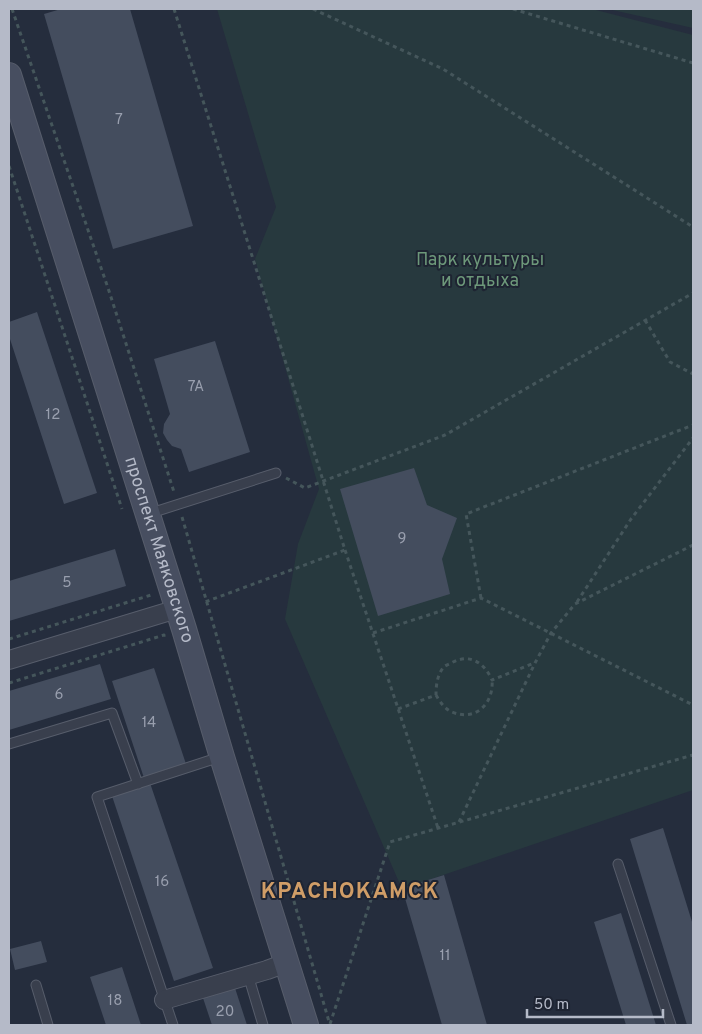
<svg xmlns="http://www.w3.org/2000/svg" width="702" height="1034" viewBox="0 0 702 1034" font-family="Overpass,sans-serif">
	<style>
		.green { fill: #27393e }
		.building { fill: #444d5e }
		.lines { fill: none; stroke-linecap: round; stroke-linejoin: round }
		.lane-casing { stroke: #575d6b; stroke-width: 11 }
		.street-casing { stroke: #575d6b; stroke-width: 20 }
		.secondary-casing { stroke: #575d6b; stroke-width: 26 }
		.path { stroke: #45565b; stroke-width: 3; stroke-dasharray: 4 4; stroke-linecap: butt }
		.lane { stroke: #393f4d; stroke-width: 9 }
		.street { stroke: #393f4d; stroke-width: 18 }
		.secondary { stroke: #474e60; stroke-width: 24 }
		.labels { text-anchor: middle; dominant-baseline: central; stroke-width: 4; stroke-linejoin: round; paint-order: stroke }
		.number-label { font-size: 15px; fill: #999fae }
		.park-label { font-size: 18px; fill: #6d987a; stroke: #1e2432 }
		.street-label { font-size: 18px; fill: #b5bac8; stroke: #1e2432 }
		.district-label { font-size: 22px; font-weight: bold; letter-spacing: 1px; fill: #d09d67; stroke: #1e2432 }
	</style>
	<rect width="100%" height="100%" fill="#252d3d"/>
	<!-- green -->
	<path class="green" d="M217,9h375l101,26v755l-291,99 -117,-270 13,-75 21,-55 -64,-230 21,-52z
		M608,9h85v19z"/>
	<!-- building -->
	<path class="building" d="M61,9h69l63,217 -80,23 -69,-235z
		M37,312l60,181 -33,11 -55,-168v-14z
		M215,341l35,111 -61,20 -8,-23 -9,-3 -5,-6 -4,-7 1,-9 6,-10 -16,-55z
		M414,468l13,37 30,13 -15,41 8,35 -72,22 -38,-127z
		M115,549l11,37 -117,35v-40z
		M100,664l11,35 -102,31v-39z
		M154,668l32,96 -42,14 -32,-97z
		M150,783l63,185 -39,13 -62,-185z
		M663,828l30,97v100h-6l-57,-186z
		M444,875l43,150h-45l-40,-137z
		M621,913l35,112h-30l-32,-103z
		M41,941l6,21 -32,8 -5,-21z
		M122,967l19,58h-35l-16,-48z
		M235,988l12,37h-35l-9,-27z"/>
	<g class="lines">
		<!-- lane casing -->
		<g class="lane-casing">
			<path id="lane" d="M148,514l128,-41
				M9,744l103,-31 26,71
				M618,864l53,161
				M248,975l15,50
				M36,985l12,40
				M173,1025l-76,-228 123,-40"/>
		</g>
		<!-- street casing -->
		<g class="street-casing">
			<path id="street" d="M9,660l168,-51
				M164,1000l103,-30 19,-7"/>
		</g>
		<!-- secondary casing -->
		<g class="secondary-casing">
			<g id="secondary">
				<path id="s1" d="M9,75l175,554 38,128 84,268"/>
			</g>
		</g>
		<!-- path -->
		<path class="path" d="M12,9l97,282 65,201
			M174,9l171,541 -140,52
			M313,9l130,60 250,158
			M513,9l180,54
			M9,166l113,343
			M645,320l25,42 23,12
			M286,478l19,10 140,-53 248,-142
			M182,517l148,508
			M345,550l93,278
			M481,598l-15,-84 227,-89
			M577,602l54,-83 62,-81
			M373,633l108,-35 212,107
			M9,639l142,-44 -1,-1
			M9,683l155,-48v2
			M436,695c4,7 9,14 16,17 24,10 42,-9 40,-32
			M398,709l38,-14c0,-9 1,-19 7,-27 2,-3 7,-4 10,-6 18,-9 32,2 39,18l42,-17
			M459,822l76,-159 16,-30 24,-29 118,-59
			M330,1024l60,-182 303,-87"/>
		<!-- lane -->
		<use href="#lane" class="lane"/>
		<!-- street -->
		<use href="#street" class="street"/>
		<!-- secondary -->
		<use href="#secondary" class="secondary"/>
	</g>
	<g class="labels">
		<!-- number labels -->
		<g class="number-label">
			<text x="119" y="120">7</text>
			<text x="196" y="387">7А</text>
			<text x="53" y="415">12</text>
			<text x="402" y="539">9</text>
			<text x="67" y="583">5</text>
			<text x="59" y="695">6</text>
			<text x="149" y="723">14</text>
			<text x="162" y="882">16</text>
			<text x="445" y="956">11</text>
			<text x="115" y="1001">18</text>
			<text x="225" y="1012">20</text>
		</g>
		<!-- park labels -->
		<g class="park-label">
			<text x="480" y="260">Парк культуры<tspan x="480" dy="21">и отдыха</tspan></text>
		</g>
		<!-- street labels -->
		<g class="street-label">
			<text stroke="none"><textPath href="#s1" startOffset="498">проспект Маяковского</textPath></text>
		</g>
		<!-- district labels -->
		<g class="district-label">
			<text x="350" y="892">КРАСНОКАМСК</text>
		</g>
	</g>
	<!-- border -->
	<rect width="702" height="1034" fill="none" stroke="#b5bac8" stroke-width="20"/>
	<!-- scale -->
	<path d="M527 1009v8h136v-8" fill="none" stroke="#b5bac8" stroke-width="2.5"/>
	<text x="534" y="1009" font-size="15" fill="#b5bac8" stroke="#1e2432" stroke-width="4" paint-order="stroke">50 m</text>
</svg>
